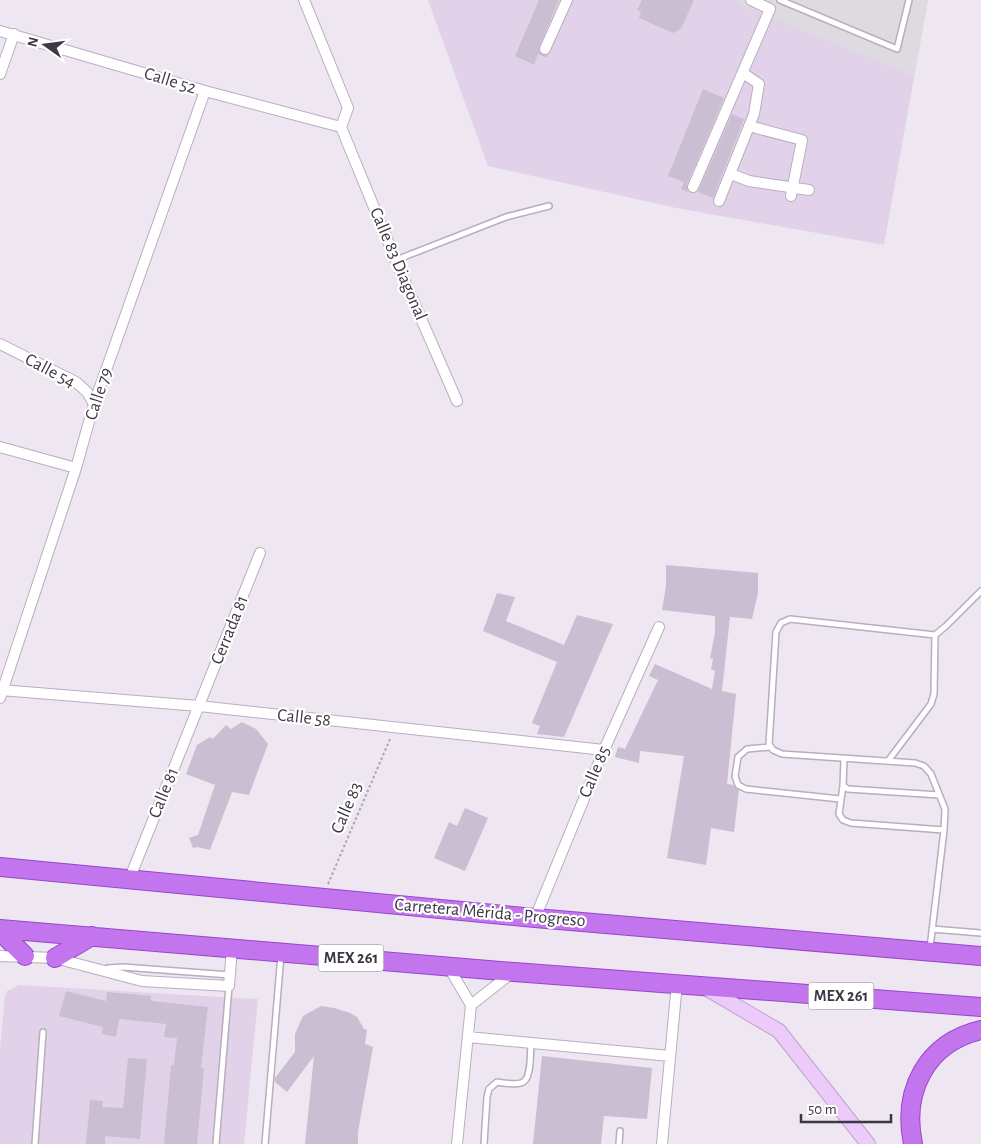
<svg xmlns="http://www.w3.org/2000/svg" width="981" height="1144" viewBox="0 0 981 1144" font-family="'Alegreya Sans',sans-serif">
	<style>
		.education { fill: #e2d2e9 }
		.parking { fill: #dedbe0 }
		.building { fill: #c9bed2 }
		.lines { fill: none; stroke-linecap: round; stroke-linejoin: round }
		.lane-casing { stroke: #b8aebf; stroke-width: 8 }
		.street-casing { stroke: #b8aebf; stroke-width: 12 }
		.secondary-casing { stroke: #c3a0d2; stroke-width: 16 }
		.highway-casing { stroke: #9746cc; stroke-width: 20 }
		.path { stroke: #b09dbc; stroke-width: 2; stroke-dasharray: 2.5 2.5; stroke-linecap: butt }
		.lane { stroke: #fff; stroke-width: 5 }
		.street { stroke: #fff; stroke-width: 10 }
		.secondary { stroke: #eccaf9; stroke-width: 14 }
		.highway { stroke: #c375ee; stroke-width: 18 }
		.labels { text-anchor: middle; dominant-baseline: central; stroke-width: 4.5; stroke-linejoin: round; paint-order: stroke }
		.shield { fill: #fff; stroke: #78737c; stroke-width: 1 }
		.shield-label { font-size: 16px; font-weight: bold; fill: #3e3744 }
		.street-label { font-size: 18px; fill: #3e3744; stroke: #fff }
	</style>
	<rect width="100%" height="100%" fill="#eee7f1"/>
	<!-- education -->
	<path class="education" d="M428,0h500l-44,245 -208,-37 -188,-42z
		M19,985l239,14 -14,145h-244v-96l5,-53 2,-4z"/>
	<!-- parking -->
	<path class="parking" d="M739,0h189l-14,76 -177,-73z"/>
	<!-- building -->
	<path class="building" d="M539,0h20l-20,47 1,6 3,2h5l-1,3 -9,-4 -4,11 -19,-9z
		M642,0h52l-13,29 -8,4 -34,-15 2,-6 -4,-2z
		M703,89l21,9 -37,86v7l3,2 -9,-4 3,-7 -16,-6z
		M732,114l12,5 -31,79 -15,-6z
		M666,565l92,8v20l-6,26 -22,-2 -8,74 14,3 -9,90 6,1 6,5 -5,42 -23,-4 -5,37 -39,-7 17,-102 -44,-5 -1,12 -24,-6 3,-10 7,2 33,-69 -9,-4 6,-12 57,25 3,-18 -4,-2 2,-10 -3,-1 5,-25v-17l-53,-6 4,-24z
		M497,593l18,4 -9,24 58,24 13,-30 36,9 -49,113 -27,-3 3,-8 -8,-3 25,-61 -74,-31z
		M242,722l14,7 12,15 -19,51 -17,-3 -22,58 -12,-3 -5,1 -4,-10 9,-3 17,-50 -29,-11 11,-29 13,-8 3,2 13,-14 5,4z
		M465,808l23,10 -23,53 -31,-13 15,-36 8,4z
		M66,991l40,10 1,-9 44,4v5l57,6 -7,61h3l-7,76h-33l7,-79h3l3,-27 -13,-1 2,-13 -47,-5 -3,18 -14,-3 1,-7 -44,-11z
		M321,1006l13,2 16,5 7,4 7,12 3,1 -2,14 8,3 -15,85v12h-53l9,-88 -27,36 -12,-10v-4l20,-26v-18l8,-18z
		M542,1056l110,12 -5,51 -43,-3 -3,28h-68z
		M128,1058l19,1 -7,80 -35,-3v8h-19l4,-44 13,1 -1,6 21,1z"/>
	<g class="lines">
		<!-- lane casing -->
		<g class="lane-casing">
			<path id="lane" d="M780,0l117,49 12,-49
				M396,260l110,-43 43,-11
				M770,747l-23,2 -9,8 -3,19 3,9 8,4 94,10
				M844,758l-1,28 5,3 91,6
				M888,761l43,-57 3,-10 1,-59
				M843,786l-4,28 4,6 8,3 93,7
				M932,929l49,4
				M930,948l14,-118 1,-21 -14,-35 -7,-8 -9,-3 -133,-9 -9,-4 -4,-6 7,-112 5,-9 9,-4 145,16 11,-9 35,-35
				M108,968l15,-1 107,8
				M35,1144l8,-112
				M216,1144l13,-158
				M265,1144l16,-189
				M484,1144l3,-47 2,-8 8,-7c7,1 17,3 24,1 11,-2 9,-30 10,-40
				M619,1144l1,-13"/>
		</g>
		<!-- street casing -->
		<g class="street-casing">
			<path id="street" d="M304,0l44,108 -7,19
				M0,31l205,60 136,36
				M545,49l22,-49
				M0,74l14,-40
				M749,126l53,14 -11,56
				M341,127l55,134 61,140
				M731,174l18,7 60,9
				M693,187l77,-178 -19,-9
				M719,201l35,-87 5,-30 -16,-11
				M0,344l76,38 11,10 7,12
				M0,447l76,21
				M0,690l199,16 405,44
				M0,698l76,-230 18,-64 111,-313
				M129,880l131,-327
				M535,918l69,-168 55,-123
				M0,956l55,2 87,23 87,5 3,-38
				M448,966l23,39 -14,139
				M471,1005l42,-33
				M468,1037l202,19
				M662,1144l15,-161"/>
		</g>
		<!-- secondary casing -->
		<g class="secondary-casing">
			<path id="secondary" d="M704,987l75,44 89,113"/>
		</g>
		<!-- highway casing -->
		<g class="highway-casing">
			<path id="highway" d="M0,867l535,51 446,38
				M0,929l514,43 467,35
				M0,931l25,25
				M55,958l37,-22
				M913,1144c-11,-53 13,-101 68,-114"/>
		</g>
		<!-- path -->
		<path class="path" d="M328,884l62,-145"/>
		<!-- lane -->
		<use href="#lane" class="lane"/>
		<!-- street -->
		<use href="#street" class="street"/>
		<!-- secondary -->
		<use href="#secondary" class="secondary"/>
		<!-- highway -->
		<use href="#highway" class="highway"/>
	</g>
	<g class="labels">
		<!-- shield labels -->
		<g class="shield">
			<rect x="318.5" y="944.5" width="65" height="27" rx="4"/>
			<rect x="808.5" y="982.5" width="65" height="27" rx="4"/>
		</g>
		<g class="shield-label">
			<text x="351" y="958">MEX 261</text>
			<text x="841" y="996">MEX 261</text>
		</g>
		<!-- street labels -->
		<g class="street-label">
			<text transform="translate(170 81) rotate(17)">Calle 52</text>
			<text transform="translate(398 264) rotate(67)">Calle 83 Diagonal</text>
			<text transform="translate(50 371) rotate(28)">Calle 54</text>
			<text transform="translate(99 394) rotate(-72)">Calle 79</text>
			<text transform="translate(230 630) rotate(-68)">Cerrada 81</text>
			<text transform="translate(304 718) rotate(6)">Calle 58</text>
			<text transform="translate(595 772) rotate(-67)">Calle 85</text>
			<text transform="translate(164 793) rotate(-68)">Calle 81</text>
			<text transform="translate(347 808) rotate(-67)">Calle 83</text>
			<text transform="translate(490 913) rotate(5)">Carretera Mérida - Progreso</text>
		</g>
	</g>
	<!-- north arrow -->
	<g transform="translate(45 45) rotate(284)" stroke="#ffffff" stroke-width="4" paint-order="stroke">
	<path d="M0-4L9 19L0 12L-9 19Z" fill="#3e3744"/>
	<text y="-8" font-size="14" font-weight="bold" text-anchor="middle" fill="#3e3744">N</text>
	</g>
	<!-- scale -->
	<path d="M801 1114v8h90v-8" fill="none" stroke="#3e3744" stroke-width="2.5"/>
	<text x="808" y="1114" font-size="15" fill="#3e3744" stroke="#ffffff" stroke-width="4" paint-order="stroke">50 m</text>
</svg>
